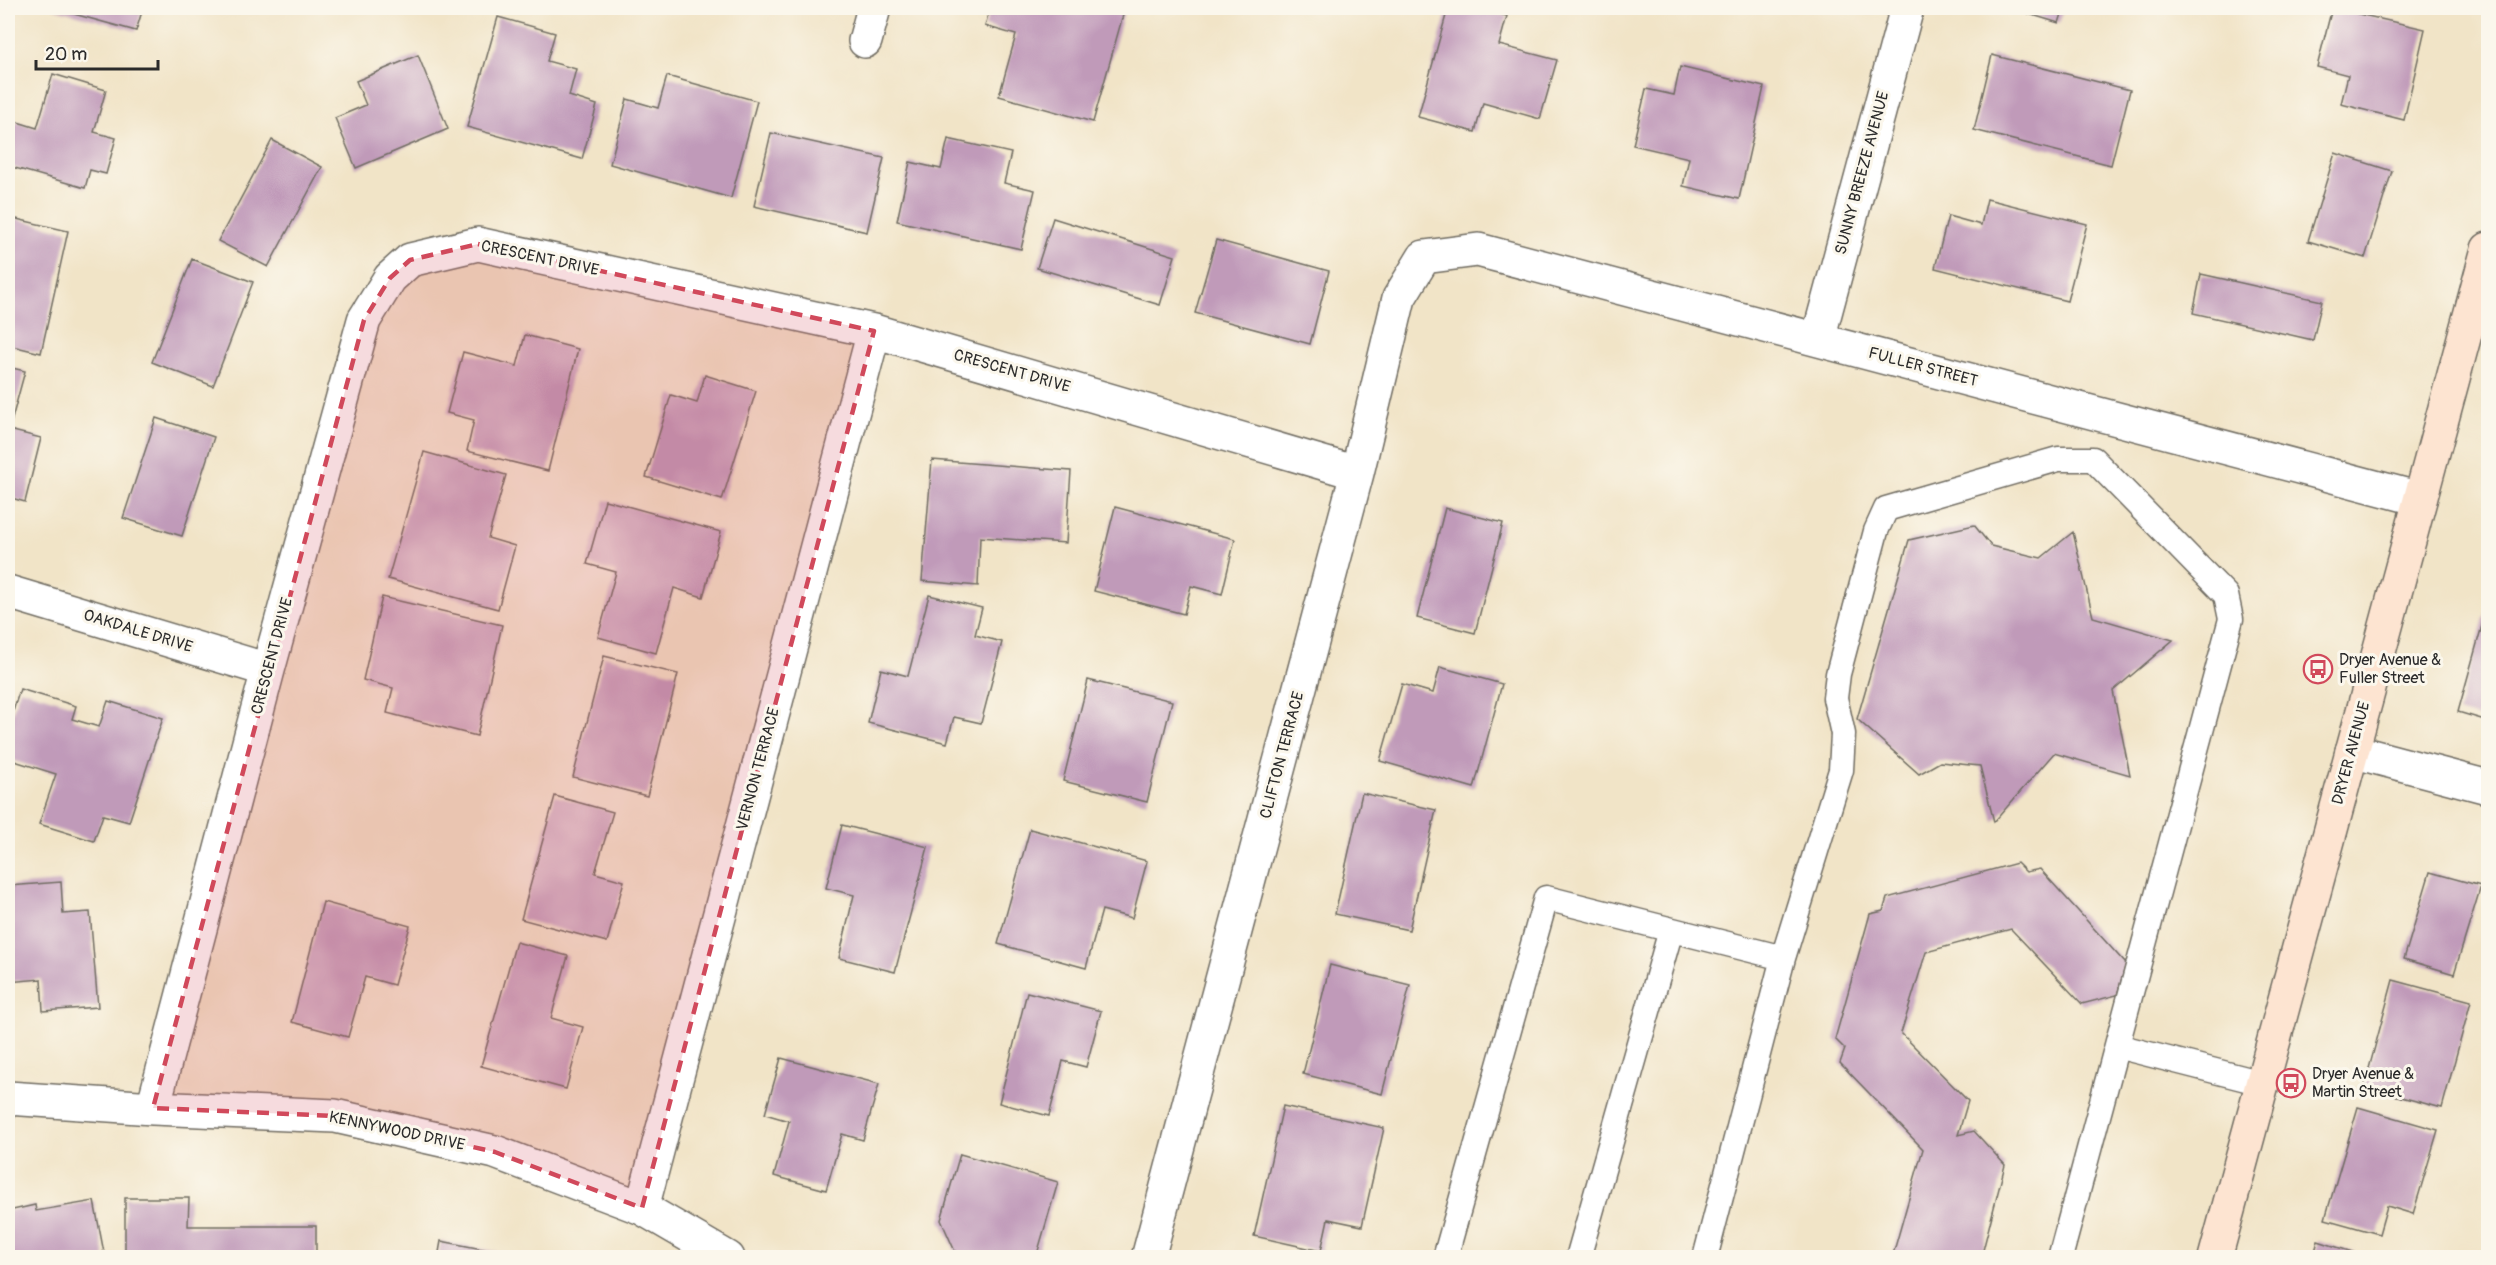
<svg xmlns="http://www.w3.org/2000/svg" width="2496" height="1265" viewBox="0 0 2496 1265" font-family="Pangolin,sans-serif">
	<style>
		.building { fill: #c09ab9 }
		.lines { fill: none; stroke-linecap: round; stroke-linejoin: round }
		.lane-casing { stroke: #706c62; stroke-width: 27 }
		.street-casing { stroke: #706c62; stroke-width: 36 }
		.secondary-casing { stroke: #706c62; stroke-width: 36 }
		.lane { stroke: #fff; stroke-width: 24 }
		.street { stroke: #fff; stroke-width: 33 }
		.secondary { stroke: #fde4d1; stroke-width: 33 }
		.marked { fill: #d1495b; fill-opacity: 0.2; stroke: #d1495b; stroke-width: 4.5; stroke-dasharray: 12 8; stroke-linejoin: round }
		.labels { text-anchor: middle; dominant-baseline: central; stroke-width: 6; stroke-linejoin: round; paint-order: stroke }
		.street-label { font-size: 16px; fill: #2b2b2b; stroke: #fbf7ec }
		.poi-label { font-size: 16px; fill: #2b2b2b; stroke: #fbf7ec; text-anchor: start }
	</style>
	<rect width="100%" height="100%" fill="#fbf7ec"/>
	<filter id="ink" filterUnits="userSpaceOnUse"><feTurbulence type="fractalNoise" baseFrequency=".0167" numOctaves="2"/><feDisplacementMap in="SourceGraphic" scale="12" xChannelSelector="R" yChannelSelector="G"/><feConvolveMatrix kernelMatrix="1 2 1 2 8 2 1 2 1" color-interpolation-filters="sRGB"/></filter>
	<filter id="wash" filterUnits="userSpaceOnUse"><feTurbulence type="fractalNoise" baseFrequency=".008" numOctaves="4" result="noise"/><feDisplacementMap in="SourceGraphic" scale="24" xChannelSelector="R" yChannelSelector="G"/><feGaussianBlur stdDeviation="1.35" result="paint"/><feColorMatrix in="noise" values="0 0 0 0 0 0 0 0 0 0 0 0 0 0 0 0 0 1.4 0 .05"/><feComposite in="paint" operator="in"/></filter>
	<g filter="url(#wash)">
		<rect width="100%" height="100%" fill="#f1e4c7"/>
		<g id="blocks">
			<!-- building -->
			<path class="building" d="M52,8h91l-7,23z
				M990,8h135l-32,114 -94,-26 17,-61 -31,-9z
				M1448,8h29l30,8 -8,29 58,15 -17,59 -57,-16 -8,29 -57,-15z
				M2009,8h55l-5,15z
				M2332,8l93,21 -21,91 -63,-16 7,-29 -31,-8z
				M498,17l57,16 -8,28 29,8 -7,27 28,9 -15,54 -115,-32z
				M418,55l30,74 -92,39 -21,-50 31,-13 -10,-24z
				M1992,55l138,35 -19,75 -137,-35z
				M1680,67l84,20 -25,112 -56,-13 6,-28 -56,-13 13,-56 28,6z
				M53,74l53,16 -12,42 22,6 -10,36 -16,-4 -5,18 -77,-22v-47l29,9z
				M667,76l90,25 -26,97 -121,-34 17,-65 31,9z
				M771,133l113,25 -17,74 -113,-26z
				M948,139l63,14 -7,30 31,7 -14,59 -124,-28 13,-59 31,7z
				M272,140l50,27 -54,100 -50,-26z
				M2335,153l57,18 -27,87 -57,-17z
				M1987,199l100,25 -20,77 -132,-33 13,-52 33,9z
				M8,217l60,14 -27,122 -33,-8z
				M1053,218l122,38 -15,49 -123,-37z
				M1216,240l113,31 -19,73 -115,-31z
				M192,259l61,23 -40,104 -61,-24z
				M2201,274l121,27 -9,39 -120,-27z
				M525,335l53,14 -30,122 -81,-20 7,-31 -27,-7 16,-61 54,14z
				M8,367l17,4 -16,59 32,8 -16,64 -17,-5z
				M705,375l51,16 -34,109 -76,-23 25,-82 26,8z
				M156,418l58,19 -32,99 -59,-18z
				M424,452l82,23 -18,63 27,8 -17,63 -110,-30z
				M932,460l139,11 -5,72 -86,-6 -2,49 -56,-5z
				M605,500l116,32 -18,65 -29,-9 -18,65 -58,-16 18,-65 -29,-8z
				M1115,507l120,32 -13,55 -31,-8 -7,28 -90,-23z
				M1445,508l58,15 -28,110 -58,-15z
				M1974,525l17,21 50,12 32,-26 20,85 80,23 -60,51 17,84 -76,-22 -60,69 -14,-56 -40,-4 -21,12 -62,-55 52,-179z
				M929,595l53,13 -7,27 27,7 -21,81 -27,-6 -7,26 -79,-20 13,-54 27,7z
				M382,597l120,28 -25,111 -90,-23 6,-25 -30,-8z
				M2488,604v117l-30,-9z
				M604,656l74,18 -31,122 -74,-19z
				M1440,667l62,17 -28,104 -94,-27 22,-77 31,9z
				M1088,680l84,21 -25,101 -84,-21z
				M20,689l56,17 -4,13 27,8 9,-26 55,17 -34,104 -26,-7 -9,26 -55,-17 17,-50 -48,-15v-32z
				M1362,793l74,17 -27,120 -74,-16z
				M555,796l58,16 -18,61 29,8 -17,61 -86,-23z
				M842,825l86,22 -33,125 -56,-14 15,-63 -28,-7z
				M1030,829l117,32 -15,57 -30,-8 -16,58 -88,-24z
				M2017,863l9,9 14,-3 86,95 -9,31 -35,9 -71,-75 -85,23 -25,81 67,68 -10,34 16,-4 31,34 -24,93h-89l31,-109 -83,-86 5,-14 -10,-10 35,-125 13,-3 4,-13z
				M2430,872l51,14 -27,88 -50,-15z
				M61,882l2,32 27,-2 8,95 -55,4 -2,-32 -33,3 1,-64 -1,-32z
				M323,902l87,24 -16,59 -29,-8 -17,60 -56,-15z
				M516,942l52,14 -17,62 32,9 -17,62 -85,-23z
				M1330,965l80,20 -28,109 -79,-20z
				M2393,980l78,21 -29,107 -78,-21z
				M1027,992l74,19 -15,56 -23,-6 -14,55 -50,-13z
				M781,1058l98,26 -16,56 -21,-6 -16,56 -52,-14 15,-55 -24,-7z
				M1283,1106l101,22 -22,98 -34,-7 -7,32 -67,-15z
				M2358,1107l80,23 -25,84 -26,-8 -8,28 -54,-15z
				M960,1154l98,28 -22,76h-78l-17,-38z
				M125,1198h64l-1,28h128v32h-191z
				M94,1201l11,57h-97v-47l27,-6 1,6z
				M441,1241l77,15v2h-80z
				M2318,1241l50,16v1h-55z"/>
		</g>
	</g>
	<g filter="url(#ink)">
		<use href="#blocks" fill-opacity="0" stroke="#706c62" stroke-width="1.5"/>
		<g class="lines">
			<!-- lane casing -->
			<g class="lane-casing">
				<path id="lane" d="M1783,958l58,-188 2,-36 -8,-36 3,-24 38,-143 10,-22 172,-50h35l133,136 5,24 -171,639
					M2117,1046l145,37
					M1445,1258l101,-360 237,60 -78,300
					M1578,1258l93,-328"/>
			</g>
			<!-- street casing -->
			<g class="street-casing">
				<path id="street" d="M865,41l9,-33
					M1818,339l89,-331
					M8,592l260,78
					M2352,751l136,36
					M8,1098l145,10 182,8 160,36 147,56 86,50
					M153,1108l115,-438 96,-350 26,-42 20,-18 68,-16 396,87 483,142
					M642,1208l232,-877
					M1148,1258l209,-785 42,-175 25,-41 54,-7 942,249"/>
			</g>
			<!-- secondary casing -->
			<g class="secondary-casing">
				<path id="secondary" d="M2215,1258l273,-1009"/>
			</g>
			<!-- lane -->
			<use href="#lane" class="lane"/>
			<!-- street -->
			<use href="#street" class="street"/>
			<!-- secondary -->
			<use href="#secondary" class="secondary"/>
		</g>
	</g>
	<!-- marked area -->
	<path class="marked" d="M478,244l396,87 -232,877 -147,-56 -160,-36 -182,-8 211,-788 26,-42 20,-18z"/>
	<!-- icons -->
	<defs>
		<g id="bus-ring" transform="scale(1.5)"><circle r="9.5" fill="#fbf7ec" stroke="#d1495b" stroke-width="1.5"/><path d="M-5-6H5V4H4V6H2V4H-2V6H-4V4H-5ZM-3.5-4V0h7V-4ZM-3.5 1.2v1.5H-2V1.2ZM2 1.2v1.5H3.5V1.2Z" fill="#d1495b"/></g>
	</defs>
	<g fill-rule="evenodd">
		<use href="#bus-ring" x="2318" y="669"/>
		<use href="#bus-ring" x="2291" y="1083"/>
	</g>
	<g class="labels">
		<!-- street labels -->
		<g class="street-label">
			<text transform="translate(1862 173) rotate(-75)">SUNNY BREEZE AVENUE</text>
			<text transform="translate(540 258) rotate(12)">CRESCENT DRIVE</text>
			<text transform="translate(1923 367) rotate(15)">FULLER STREET</text>
			<text transform="translate(1012 371) rotate(16)">CRESCENT DRIVE</text>
			<text transform="translate(138 631) rotate(17)">OAKDALE DRIVE</text>
			<text transform="translate(272 656) rotate(-75)">CRESCENT DRIVE</text>
			<text transform="translate(2351 753) rotate(-75)">DRYER AVENUE</text>
			<text transform="translate(1282 755) rotate(-75)">CLIFTON TERRACE</text>
			<text transform="translate(758 769) rotate(-75)">VERNON TERRACE</text>
			<text transform="translate(397 1131) rotate(12)">KENNYWOOD DRIVE</text>
		</g>
		<!-- poi labels -->
		<g class="poi-label">
			<text x="2339" y="660">Dryer Avenue &amp;<tspan x="2339" dy="18">Fuller Street</tspan></text>
			<text x="2312" y="1074">Dryer Avenue &amp;<tspan x="2312" dy="18">Martin Street</tspan></text>
		</g>
	</g>
	<!-- margin -->
	<rect width="2496" height="1265" fill="none" stroke="#fbf7ec" stroke-width="30"/>
	<!-- scale -->
	<path d="M36 60v9h122v-9" fill="none" stroke="#2b2b2b" stroke-width="3"/>
	<text x="45" y="60" font-size="18" fill="#2b2b2b" stroke="#fbf7ec" stroke-width="4.5" paint-order="stroke">20 m</text>
</svg>
